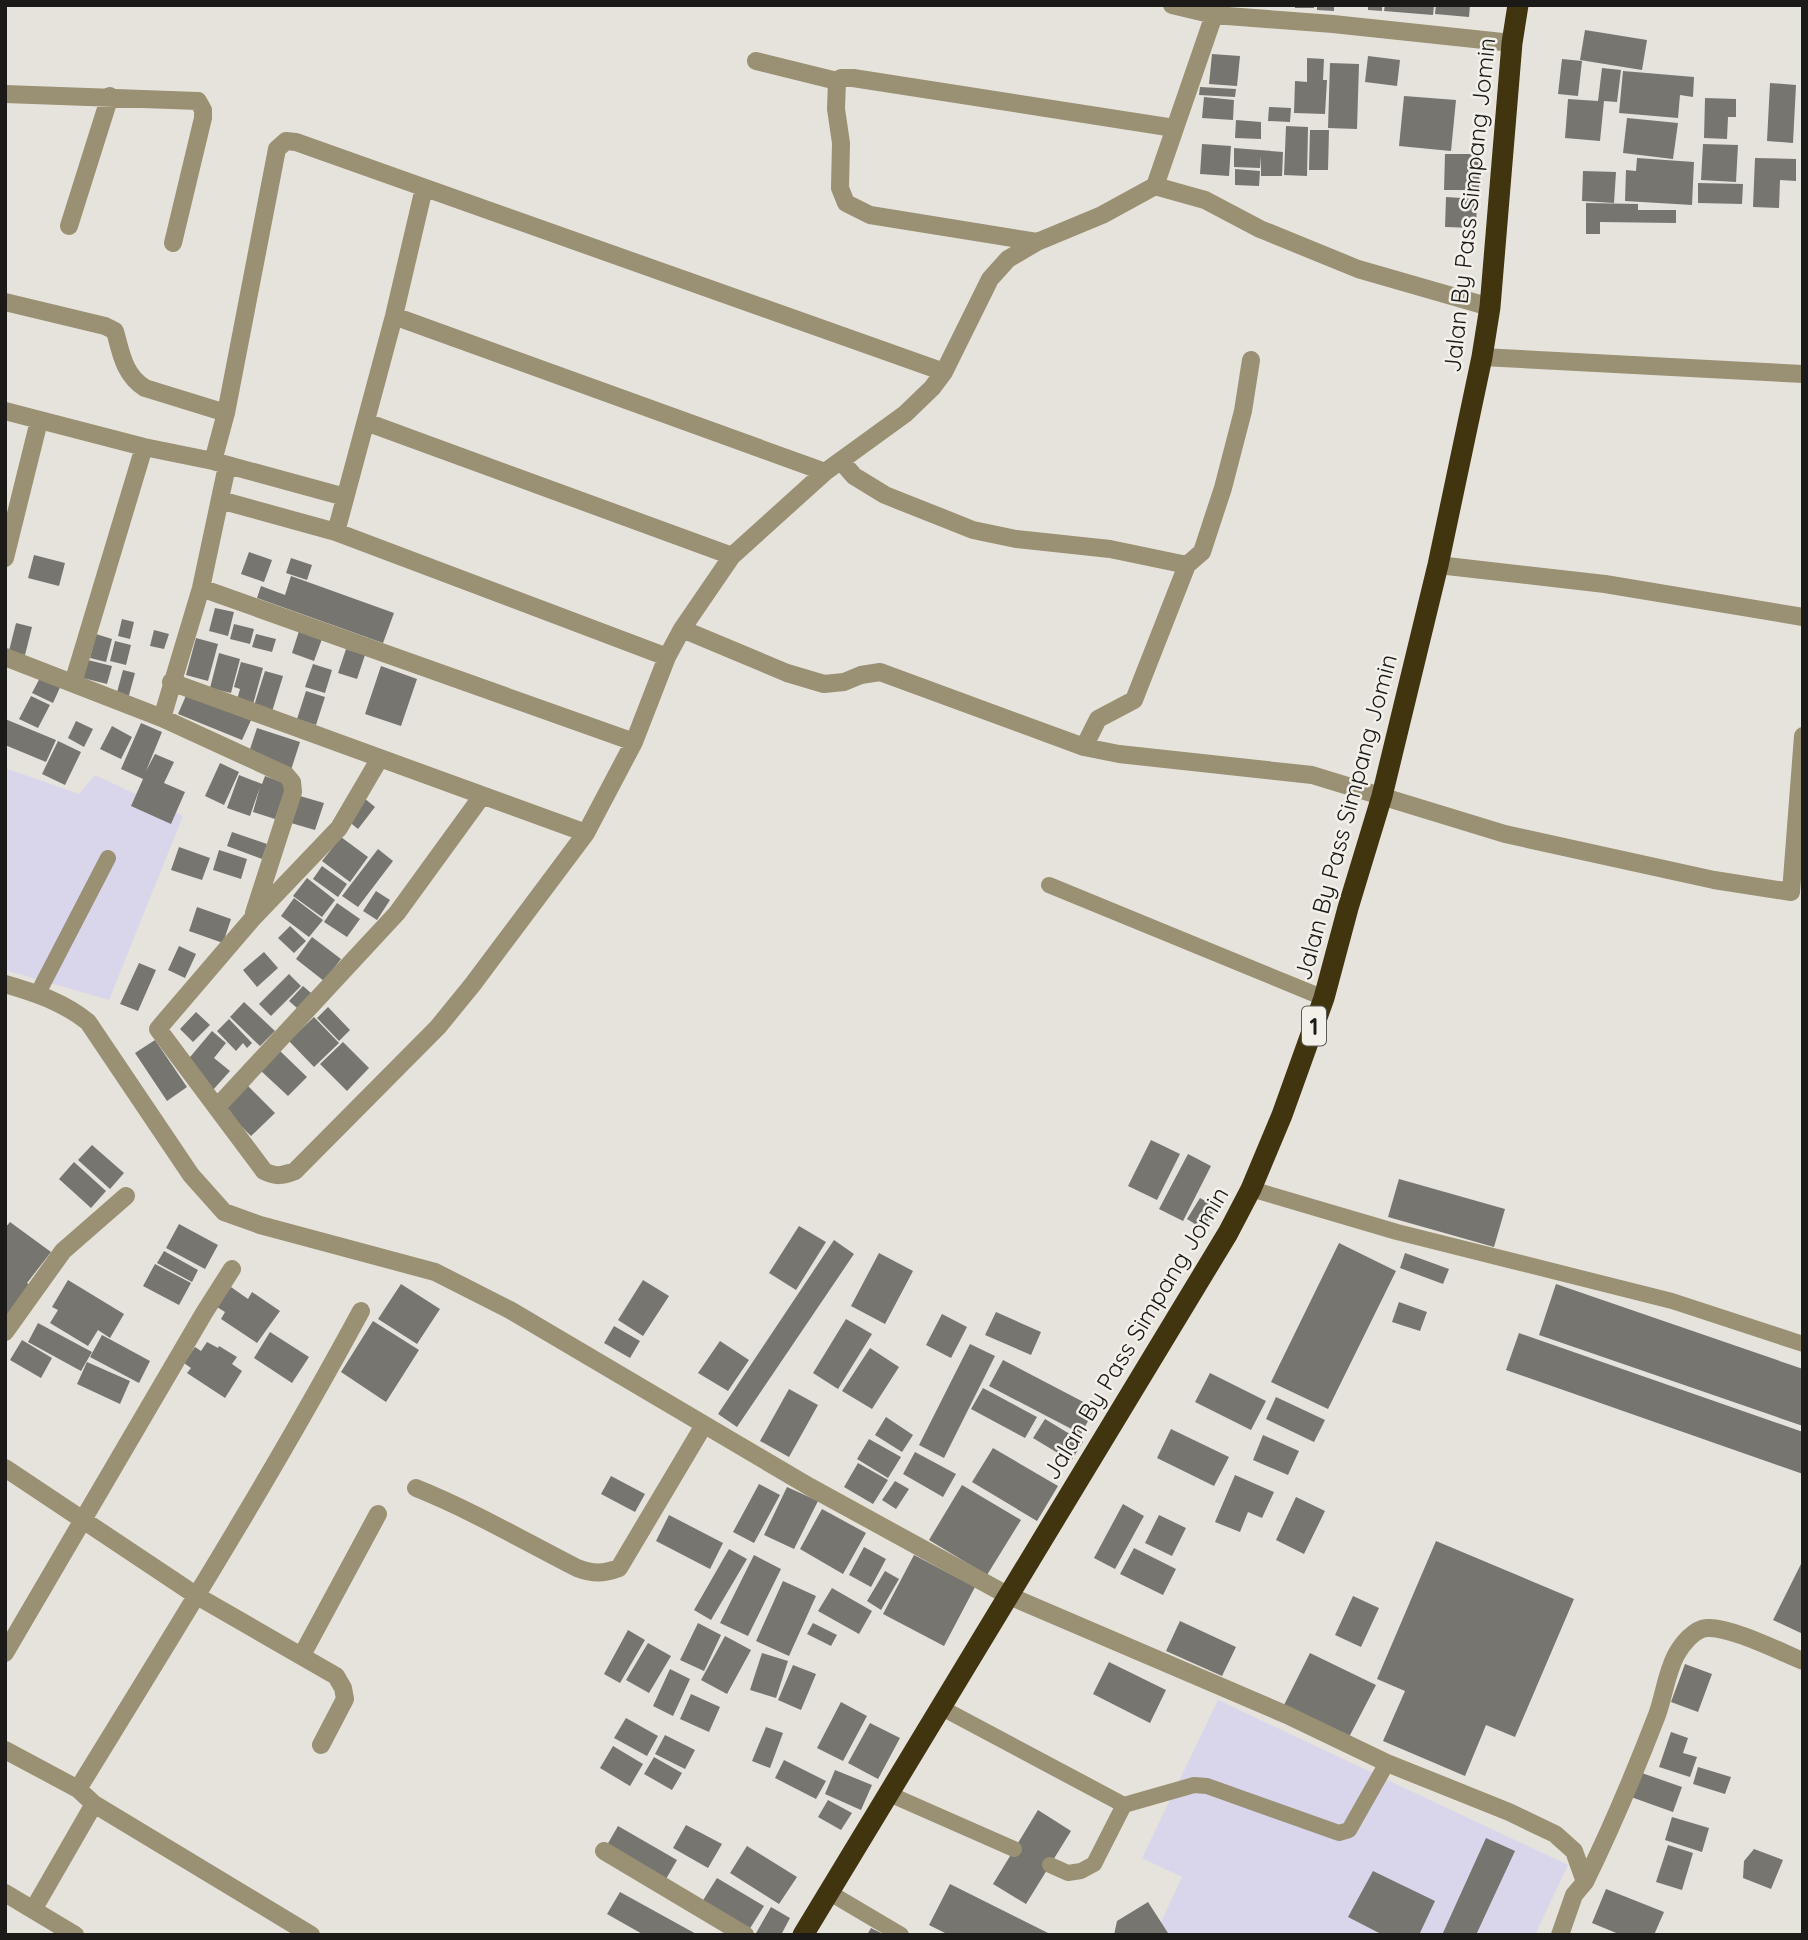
<svg xmlns="http://www.w3.org/2000/svg" width="1808" height="1940" viewBox="0 0 1808 1940" font-family="Quicksand,sans-serif">
	<style>
		.education { fill: #d9d6ec }
		.building { fill: #77756f }
		.lines { fill: none; stroke-linecap: round; stroke-linejoin: round }
		.lane { stroke: #9a9073; stroke-width: 16 }
		.street { stroke: #9a9073; stroke-width: 18 }
		.highway { stroke: #413510; stroke-width: 21 }
		.labels { text-anchor: middle; dominant-baseline: central; stroke-width: 5; stroke-linejoin: round; paint-order: stroke }
		.shield { fill: #f3f0ea; stroke: #5c5a57; stroke-width: 2 }
		.shield-label { font-size: 23px; font-weight: bold; fill: #1b1a18 }
		.street-label { font-size: 24px; fill: #1b1a18; stroke: #f3f0ea }
	</style>
	<rect width="100%" height="100%" fill="#e6e3dd"/>
	<!-- education -->
	<path class="education" d="M5,768l74,26 16,-19 88,41 -74,184 -104,-30z
		M1218,1700l350,165 -33,70h-380l27,-58 -40,-19z"/>
	<!-- building -->
	<path class="building" d="M1295,5h19v3h-19z
		M1317,5h17v6l-17,-1z
		M1368,5h14v6l-14,-1z
		M1385,5h49l-1,10 -49,-4z
		M1436,5h34l-1,12 -34,-3z
		M1585,30l62,10 -5,30 -62,-10z
		M1212,54l28,2 -3,30 -28,-2z
		M1368,56l32,4 -3,26 -32,-4z
		M1307,58l17,1 -1,21h4l-2,34 -31,-1 1,-32 12,1z
		M1562,59l20,2 -4,35 -20,-2z
		M1330,63l29,1 -2,65 -29,-1z
		M1602,68l19,2 -4,32 -13,-1 -4,40 -35,-3 3,-39 30,2z
		M1623,71l71,6 -1,20 -13,-2 -2,23 -59,-5z
		M1770,83l26,2 -3,58 -26,-2z
		M1200,87l36,2 -1,8 -36,-2z
		M1404,96l52,4 -5,51 -52,-5z
		M1204,97l30,3 -1,20 -31,-2z
		M1705,98l31,1v18h-8l-1,22 -23,-1z
		M1269,107l22,1 -1,14 -22,-1z
		M1627,118l51,5 -5,36 -50,-6z
		M1236,120l25,2v17l-26,-1z
		M1286,126l22,1 -1,49 -23,-1z
		M1310,130h19l-1,40h-19z
		M1202,144l29,2 -2,30 -29,-2z
		M1703,144l35,1 -2,37 -35,-2z
		M1234,148l49,4 -1,24h-21v-20l-1,12 -26,-1z
		M1445,154h35l-1,36h-35z
		M1637,158l57,4 -2,43 -67,-4 1,-31 10,1z
		M1755,158l41,1v22l-16,-1 -1,28 -26,-1z
		M1235,169l25,2 -1,15 -24,-1z
		M1583,171l33,1 -2,31 -32,-2z
		M1698,183l45,1 -1,20 -44,-1z
		M1446,197l31,2 -1,29 -31,-1z
		M1586,203l52,1v6h38v13l-76,-1v12h-14z
		M249,552l23,8 -8,22 -23,-8z
		M34,555l31,8 -6,23 -31,-8z
		M291,558l21,7 -5,15 -21,-7z
		M291,576l103,37 -11,30 -126,-45 4,-12 24,9z
		M215,608l19,4 -6,24 -19,-5z
		M122,619l12,3 -4,17 -12,-3z
		M16,623l16,4 -7,28 -16,-4z
		M234,624l20,5 -4,15 -20,-5z
		M154,630l15,4 -5,15 -14,-3z
		M299,631l23,8 -8,22 -22,-8z
		M96,634l16,5 -6,23 -16,-4z
		M256,634l20,5 -4,13 -20,-5z
		M196,638l22,6 -10,37 -22,-6z
		M115,641l16,4 -5,20 -16,-4z
		M346,649l19,6 -8,24 -19,-6z
		M219,653l21,6 -9,34 -21,-5z
		M88,660l24,6 -5,18 -24,-6z
		M241,662l22,6 -11,40 -16,-5 4,-14 -6,-2z
		M313,664l19,6 -7,23 -20,-6z
		M381,666l36,13 -16,47 -36,-12z
		M123,670l12,3 -7,26 -12,-3z
		M265,671l18,5 -12,39 -18,-6z
		M42,674l20,9 -9,20 -21,-10z
		M188,691l64,27 -10,22 -64,-26z
		M306,691l19,6 -9,28 -19,-6z
		M31,696l19,9 -12,23 -19,-9z
		M5,719l51,21 -10,22 -41,-17z
		M76,721l17,8 -9,18 -16,-9z
		M141,723l21,9 -16,39 9,-17 19,8 -10,21 21,9 -14,32 -40,-18 12,-27 -22,-10z
		M112,726l20,11 -11,22 -21,-10z
		M257,728l43,14 -9,28 -43,-15z
		M58,741l23,11 -16,33 -23,-11z
		M220,763l19,9 -15,33 -19,-9z
		M239,775l23,9 3,-8 22,8 -12,35 -22,-7 7,-25 -10,29 -23,-8z
		M300,796l24,7 -9,27 -24,-7z
		M364,798l11,9 -17,22 -11,-9z
		M232,832l35,12 -5,15 -35,-13z
		M341,837l27,20 -18,25 -28,-21z
		M179,847l31,11 -8,22 -31,-10z
		M378,849l15,12 -35,46 -16,-11z
		M219,850l28,9 -6,20 -28,-9z
		M322,866l25,18 -9,13 -25,-18z
		M307,878l28,22 -13,17 -29,-21z
		M376,891l14,9 -13,20 -14,-9z
		M294,898l29,22 -14,17 -28,-21z
		M337,903l23,16 -13,18 -23,-15z
		M197,907l34,12 -8,24 -34,-12z
		M290,926l16,15 -12,12 -16,-15z
		M312,937l29,22 -17,22 -28,-22z
		M179,946l17,8 -11,24 -17,-8z
		M264,952l14,16 -21,19 -14,-17z
		M139,963l17,7 -18,41 -18,-7z
		M289,974l12,12 -30,30 -12,-12z
		M303,986l8,7 -14,15 -8,-7z
		M244,1002l31,29 -15,15 -30,-29z
		M328,1007l22,23 -11,11 -22,-23z
		M196,1012l14,13 -17,17 -13,-13z
		M314,1017l25,26 -25,24 -25,-26z
		M229,1019l23,24 -5,5 -4,-5 -7,8 -19,-20z
		M212,1031l14,12 -12,15 16,13 -18,20 -27,-28z
		M155,1040l32,47 -20,14 -32,-48z
		M343,1042l26,26 -22,23 -27,-27z
		M279,1050l28,27 -19,19 -28,-26z
		M248,1086l27,27 -24,23 -27,-27z
		M1151,1140l29,14 -23,46 -29,-14z
		M92,1145l32,28 -14,16 -32,-29z
		M1188,1154l23,12 -28,55 -24,-12z
		M74,1162l32,29 -15,17 -32,-29z
		M1399,1179l106,30 -11,38 -106,-30z
		M1200,1198l16,9 -13,22 -16,-10z
		M10,1222l41,30 -24,31 5,4 -22,30 -5,-4v-85z
		M179,1224l39,21 -13,24 -39,-21z
		M799,1226l27,16 -30,48 -27,-17z
		M834,1240l20,14 -117,173 -19,-13z
		M1339,1243l57,28 -68,138 -57,-27z
		M164,1251l34,19 -6,12 -35,-19z
		M879,1253l34,18 -28,53 -34,-18z
		M1405,1253l44,16 -6,15 -43,-16z
		M155,1264l36,19 -12,22 -36,-19z
		M68,1280l56,34 -14,24 -12,-8 -10,16 -38,-23 8,-13 -6,-3z
		M643,1280l26,16 -26,40 -25,-16z
		M401,1284l39,25 -23,35 -39,-25z
		M1556,1284l247,85v57l-264,-91z
		M231,1287l17,12 4,-7 28,19 -23,32 -36,-24 4,-7 -8,-5z
		M1399,1302l28,10 -7,19 -28,-9z
		M996,1312l45,20 -10,23 -46,-20z
		M942,1314l25,13 -16,31 -25,-13z
		M846,1319l26,15 -34,55 -25,-16z
		M373,1321l46,29 -33,52 -45,-30z
		M38,1323l54,29 -11,19 -53,-29z
		M614,1326l26,15 -10,17 -26,-15z
		M270,1332l39,25 -17,26 -38,-25z
		M1519,1333l284,99v42l-297,-104z
		M102,1335l48,26 -11,22 -49,-26z
		M22,1340l30,18 -11,20 -31,-18z
		M720,1341l29,19 -21,31 -30,-18z
		M207,1342l11,6 1,-2 18,11 -5,7 10,7 -17,27 -38,-25 4,-5 -7,-5 11,-16 6,4z
		M970,1344l25,12 -51,102 -25,-13z
		M870,1348l29,19 -27,42 -30,-18z
		M1003,1360l92,48 -14,26 -92,-48z
		M87,1362l43,19 -10,23 -43,-20z
		M1210,1373l56,28 -15,29 -56,-28z
		M983,1388l54,29 -12,21 -54,-29z
		M789,1389l29,16 -29,52 -29,-16z
		M1276,1397l49,23 -11,22 -48,-23z
		M886,1417l27,18 -11,17 -27,-17z
		M1045,1419l38,23 -12,19 -38,-23z
		M1171,1429l58,28 -15,29 -57,-28z
		M1263,1435l36,16 -11,24 -35,-15z
		M869,1439l32,18 -13,21 -31,-19z
		M993,1448l65,38 -21,35 -65,-39z
		M915,1452l41,22 -13,23 -40,-23z
		M858,1463l30,17 -15,24 -29,-17z
		M1235,1475l39,17 -12,26 -14,-6 -8,20 -25,-10z
		M611,1476l34,18 -10,18 -34,-18z
		M895,1481l14,8 -13,20 -14,-9z
		M759,1484l21,11 -26,48 -21,-11z
		M962,1485l59,35 -34,55 -58,-35z
		M787,1487l31,14 -24,48 -30,-14z
		M1296,1497l29,14 -21,43 -28,-14z
		M1123,1504l21,12 -29,53 -21,-11z
		M822,1509l44,24 -23,41 -43,-25z
		M669,1515l54,28 -13,26 -54,-28z
		M1159,1515l27,13 -14,28 -27,-13z
		M1436,1541l138,58 -59,138 -29,-12 -21,51 -82,-35 22,-50 -28,-12z
		M864,1547l22,12 -15,28 -22,-12z
		M1134,1548l42,21 -13,26 -43,-21z
		M729,1549l18,10 -36,61 -17,-10z
		M754,1555l27,14 -33,67 -28,-13z
		M914,1555l61,32 -31,59 -61,-32z
		M1803,1560v74l-30,-14z
		M885,1571l14,8 -18,31 -14,-9z
		M783,1581l33,15 -27,60 -33,-15z
		M832,1588l40,23 -13,23 -41,-23z
		M1353,1596l26,12 -18,39 -26,-12z
		M1180,1621l56,26 -14,29 -56,-25z
		M698,1623l23,12 -17,36 -24,-11z
		M813,1623l24,12 -6,11 -24,-12z
		M628,1630l17,10 -25,43 -16,-9z
		M725,1636l26,14 -24,44 -26,-14z
		M648,1643l23,13 -22,37 -23,-13z
		M762,1653l26,8 -12,37 -26,-8z
		M1310,1653l66,32 -28,54 -65,-32z
		M1109,1662l57,28 -16,33 -57,-29z
		M1685,1664l27,10 -14,38 -27,-10z
		M793,1665l23,9 -15,36 -23,-10z
		M670,1669l20,10 -17,37 -20,-10z
		M691,1694l29,13 -11,25 -29,-13z
		M841,1702l26,14 -24,45 -26,-13z
		M626,1718l32,18 -11,20 -33,-18z
		M870,1723l30,15 -22,41 -30,-16z
		M766,1727l17,6 -13,35 -18,-7z
		M1671,1732l17,6 -5,15 14,4 -7,20 -31,-10z
		M665,1735l30,15 -10,19 -30,-15z
		M613,1746l30,18 -13,22 -30,-18z
		M654,1757l28,16 -10,17 -28,-16z
		M784,1760l42,21 -10,18 -41,-21z
		M1698,1767l33,10 -6,17 -32,-10z
		M835,1770l37,15 -11,25 -36,-16z
		M1639,1772l43,15 -9,25 -42,-15z
		M828,1800l24,13 -11,17 -23,-13z
		M1038,1810l33,21 -45,73 -33,-20z
		M1672,1817l37,11 -7,24 -37,-12z
		M686,1825l36,19 -14,24 -35,-20z
		M618,1826l59,34 -11,19 -59,-34z
		M1486,1838l29,13 -39,84h-34z
		M1668,1845l25,8 -11,37 -26,-8z
		M747,1846l50,31 -18,27 -49,-31z
		M1754,1849l29,11 -12,29 -28,-11 1,-17z
		M1373,1871l62,30 -16,34h-36l-35,-18z
		M717,1878l47,28 -15,24 -47,-28z
		M950,1884l102,51h-103l-20,-10z
		M1606,1889l58,23 -10,23h-33l-29,-12z
		M620,1892l78,43h-54l-37,-21z
		M1148,1902l20,31 -54,2 3,-14z
		M771,1907l19,11 -9,17h-26z
		M871,1928l14,7h-18z"/>
	<g class="lines">
		<!-- lane -->
		<path class="lane" d="M1049,885l275,113
			M38,993l70,-135
			M1251,1189l146,43 275,69 131,43
			M940,1707l184,98 70,-20 13,1 132,47 10,-3 38,-67
			M889,1794l125,55
			M1050,1865l18,8 13,-2 13,-7 30,-59
			M830,1893l71,42"/>
		<!-- street -->
		<path class="street" d="M1172,5l42,10 119,9 179,19
			M756,61l81,20
			M5,94l193,7 5,9v8l-30,125
			M1155,186l50,14 55,29 98,40 132,38
			M69,226l41,-130
			M1037,242l-167,-27 -24,-12 -6,-15 1,-45 -5,-34 1,-28 4,-3h12l321,50
			M5,302l100,24 10,5c6,22 9,44 30,57l81,25
			M394,316l431,156
			M1482,357l321,17
			M5,411l139,36 69,14 132,36
			M366,422l366,134
			M213,461l13,-48 51,-264 9,-8 10,1 648,230
			M841,461l13,15 31,19 88,35 43,9 94,10 77,16 15,-13 21,-64 20,-77 8,-51
			M220,500l116,32 331,125
			M336,532l58,-216 30,-128
			M5,558l34,-137
			M1438,565l167,19 198,33
			M201,588l433,154
			M682,629l105,44 37,11 20,-2 17,-7 19,-3 204,75 35,7 193,21 193,59 209,46 77,12 12,-156
			M5,657l157,61 124,57 6,7 1,10 -39,121
			M171,682l415,151
			M73,683l71,-236
			M162,718l39,-130 26,-122
			M1084,747l14,-28 36,-19 53,-135
			M380,758l-41,70 -86,90 -95,111 106,142c12,6 18,5 31,0l143,-144 35,-43 113,-151 48,-91 33,-85 15,-28 50,-73 93,-84 80,-58 27,-26 12,-16 46,-93 18,-20 29,-17 65,-27 53,-29 59,-171
			M5,984c31,9 58,18 83,38l103,153 33,37 36,13 175,47 75,38 300,177 197,108 280,120 100,48 122,49 46,22 19,17 11,31 -11,13 -14,40
			M217,1107l180,-194 85,-117
			M5,1332l58,-81 63,-55
			M5,1468l192,128 139,80 7,12 2,11 -24,46
			M416,1488c55,22 108,53 161,80 16,6 26,6 42,0l85,-143
			M5,1653l199,-340 28,-44
			M302,1655l76,-141
			M5,1750l73,39 16,15 217,131
			M78,1789c97,-158 195,-315 283,-478
			M604,1851l141,84
			M1585,1882c27,-55 50,-110 72,-167 7,-19 9,-41 19,-60 6,-11 18,-26 31,-27 22,-2 74,24 96,33
			M5,1893l70,42
			M33,1910l61,-106"/>
		<!-- highway -->
		<path class="highway" d="M803,1935l425,-702 23,-44 31,-74 42,-117 24,-90 34,-112 56,-231 44,-208 8,-50 22,-264 6,-38"/>
	</g>
	<g class="labels">
		<!-- shield labels -->
		<rect class="shield" x="1302" y="1006.5" width="24" height="39" rx="5"/>
		<g class="shield-label">
			<text x="1314" y="1026">1</text>
		</g>
		<!-- street labels -->
		<g class="street-label">
			<text transform="translate(1469 205) rotate(-84)">Jalan By Pass Simpang Jomin</text>
			<text transform="translate(1345 817) rotate(-75)">Jalan By Pass Simpang Jomin</text>
			<text transform="translate(1135 1333) rotate(-59)">Jalan By Pass Simpang Jomin</text>
		</g>
	</g>
	<!-- border -->
	<rect width="1808" height="1940" fill="none" stroke="#1b1a18" stroke-width="14"/>
</svg>
